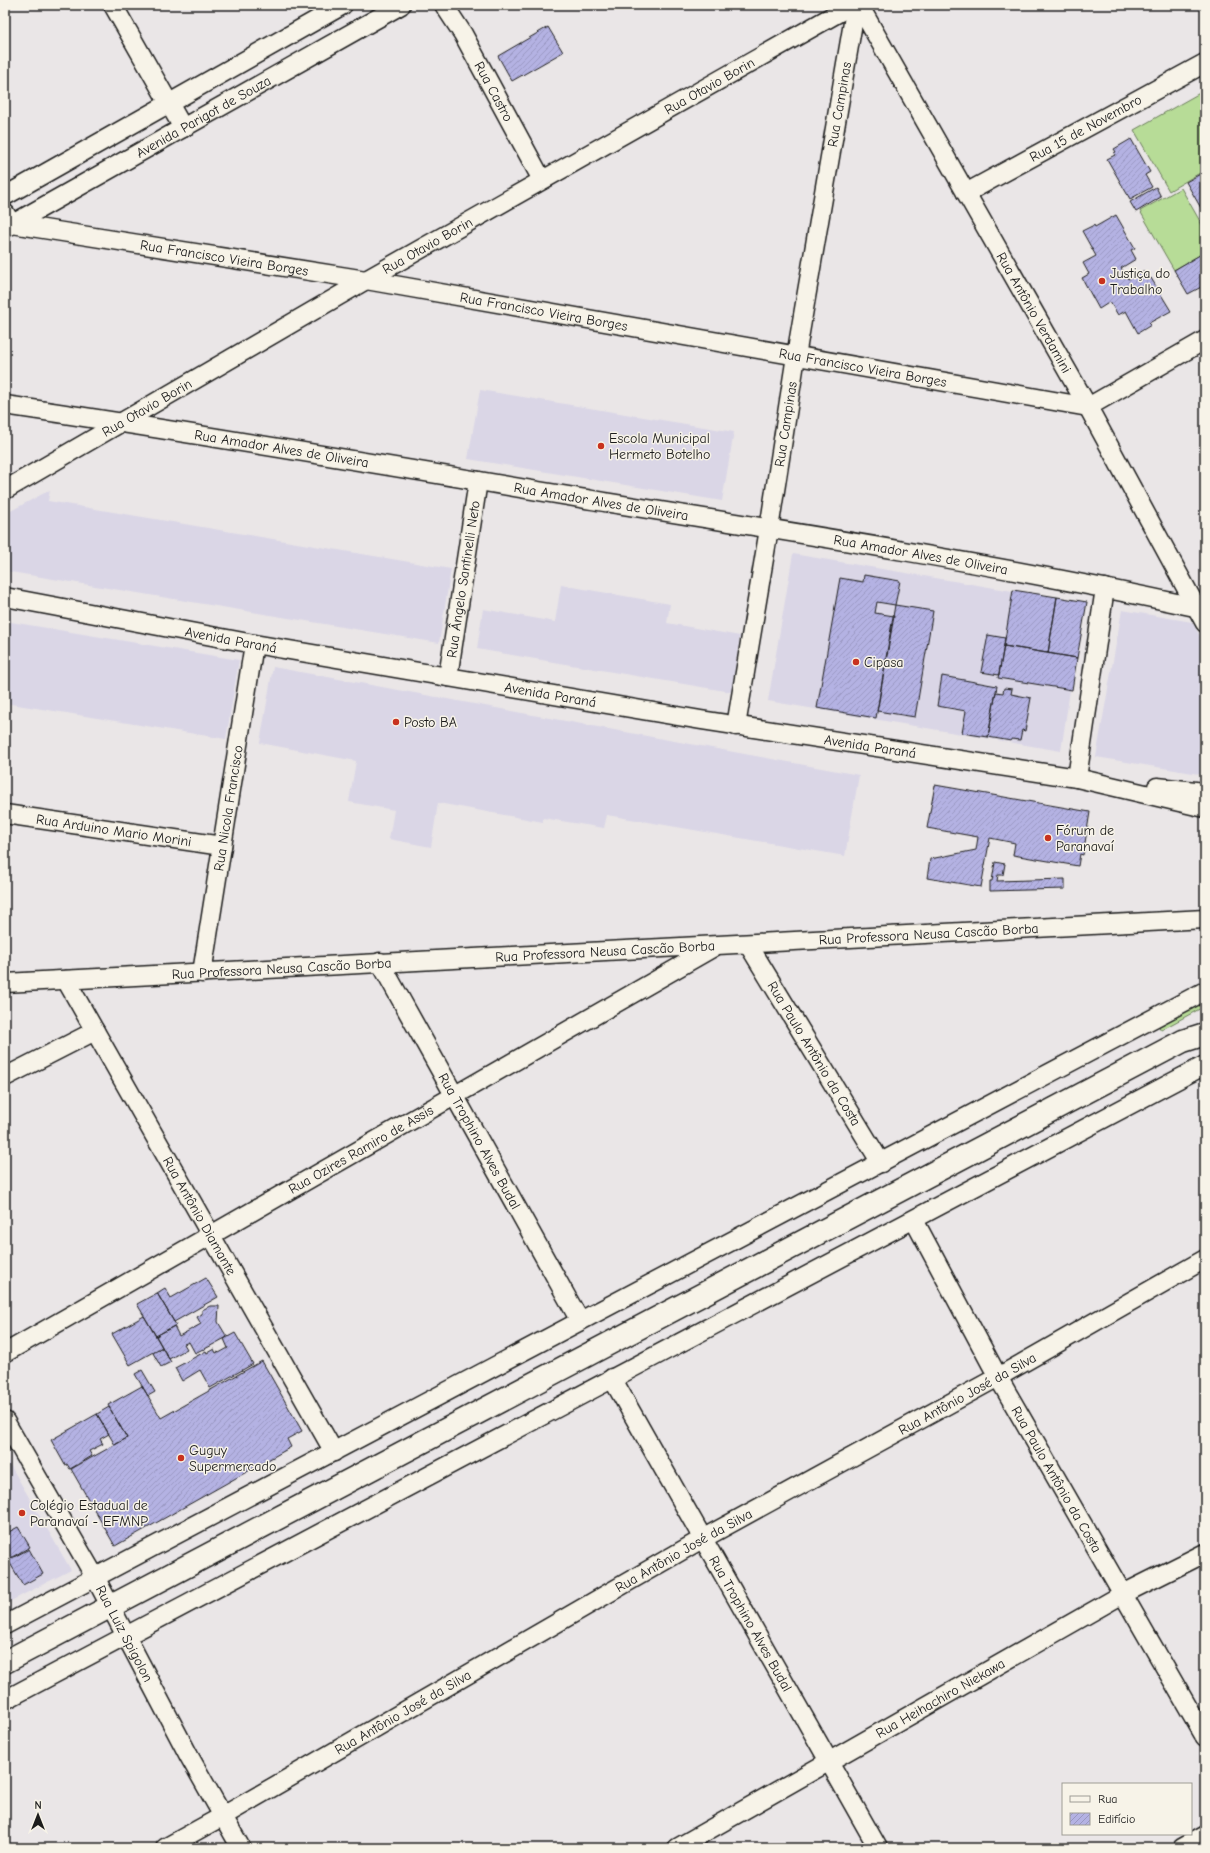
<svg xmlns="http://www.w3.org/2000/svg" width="1210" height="1853" viewBox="0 0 1210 1853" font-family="'Comic Neue',sans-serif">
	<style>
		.built { fill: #dad6e6 }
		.grass { fill: url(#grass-tufts); stroke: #6a7c5a }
		.pitch { fill: #b7dc97; stroke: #6a7c5a }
		.building { fill: url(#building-hatch); stroke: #1c1c1c }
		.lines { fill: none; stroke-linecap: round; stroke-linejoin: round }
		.minor-casing { stroke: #1c1c1c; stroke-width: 21 }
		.major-casing { stroke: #1c1c1c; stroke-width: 25 }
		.minor { stroke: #f7f3e8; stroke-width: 18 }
		.major { stroke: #f7f3e8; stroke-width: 22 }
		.poi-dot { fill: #c8321e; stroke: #f7f3e8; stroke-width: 1.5 }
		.labels { text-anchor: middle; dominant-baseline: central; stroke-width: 3; stroke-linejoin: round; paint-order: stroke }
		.street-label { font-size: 14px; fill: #1c1c1c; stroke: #f7f3e8 }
		.poi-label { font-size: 14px; fill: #1c1c1c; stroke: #f7f3e8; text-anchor: start }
	</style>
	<defs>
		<pattern id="grass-tufts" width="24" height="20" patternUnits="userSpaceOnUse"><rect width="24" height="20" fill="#b7dc97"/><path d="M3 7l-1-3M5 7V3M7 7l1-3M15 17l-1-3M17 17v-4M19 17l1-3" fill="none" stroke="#9dbc82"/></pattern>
		<pattern id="building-hatch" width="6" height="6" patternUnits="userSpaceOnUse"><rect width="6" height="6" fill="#b4b2e3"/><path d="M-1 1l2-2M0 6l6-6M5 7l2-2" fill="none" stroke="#9a98c2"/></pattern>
	</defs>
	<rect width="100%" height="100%" fill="#eae6e7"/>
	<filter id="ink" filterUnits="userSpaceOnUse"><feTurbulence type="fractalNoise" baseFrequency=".025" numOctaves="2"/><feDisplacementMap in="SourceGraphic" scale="8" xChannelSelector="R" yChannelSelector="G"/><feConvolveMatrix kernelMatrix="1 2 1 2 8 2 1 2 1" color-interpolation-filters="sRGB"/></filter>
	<g filter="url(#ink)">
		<!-- built -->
		<path class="built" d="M480,390l254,42 -12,69 -254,-42z
			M50,490l-2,11 403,68 -12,74 -434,-72v-57z
			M793,554l290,49 -22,148 -293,-50z
			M561,585l109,19 -3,19 73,13 -9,56 -254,-43 6,-40 72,13z
			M1122,610l70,12 13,23v130l-109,-18z
			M5,621l234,39 -13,79 -221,-36z
			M273,667l586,108 -14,81 -238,-41 -3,13 -61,-10v4l-105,-19 -7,44 -42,-8 5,-29 -45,-8 7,-41 -96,-18z
			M5,1456l66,114 -66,34z"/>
		<!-- grass -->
		<path class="grass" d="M1205,1000v6l-44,24 -3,-5z"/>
		<!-- pitch -->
		<path class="pitch" d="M1205,90v80l-36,21 -35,-61z
			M1181,188l24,42v22l-31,18 -34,-59z"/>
		<!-- building -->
		<path class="building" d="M548,27l15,25 -51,29 -14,-25z
			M1131,139l19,33 -5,3 7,12 -22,12 -23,-40 8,-4 -1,-2 2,-1 -2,-3z
			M1202,173l3,6v36l-19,-33z
			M1156,187l5,10 -25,15 -6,-10z
			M1116,215l19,33 -4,2 5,9 -15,9 7,11 15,-8 5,9 3,-2 20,33 -22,12 2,2 -13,8 -12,-22 -8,4 -8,-13 -11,7 -17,-31 7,-4 -6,-11 13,-7 -14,-25 12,-6 1,2z
			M1205,252v33l-17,9 -14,-24z
			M864,575l36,6 -5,24 -18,-3 -2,11 19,3 -18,102 -59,-10 23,-130 23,4z
			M1013,590l44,7 -9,56 -44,-7z
			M1057,597l30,5 -10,56 -29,-5z
			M895,605l38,6 -18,106 -38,-6z
			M988,635l17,3 -6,37 -18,-3z
			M1004,646l73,12 -5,32 -74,-12z
			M942,676l55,10 -9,51 -26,-4 4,-22 -29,-5z
			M1004,688l8,1 -1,5 20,4 -6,33 -3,-1 -2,10 -9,-1v2l-23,-4 8,-45 7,1z
			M935,785l155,27 -7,43 -3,-1 -2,12 -65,-11 2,-12 -25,-5 -9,49 -54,-9 3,-19 46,-9 2,-13 -51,-9z
			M995,862l10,2 -2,11h-5l-1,6 68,-2v10l-75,2v-10h2z
			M206,1278l12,19 -44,25 -17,-29 8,-5 6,10z
			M157,1293l19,32 -20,11 -19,-32z
			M210,1306h9l-1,16 9,15 -24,13v-1l-8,4 -6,-11 -5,2 3,5 -18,10 -13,-23 18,-10 5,10 22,-12 -4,-7 5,-3v-4z
			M144,1316l18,31 -32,18 -18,-31z
			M235,1333l18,31 -43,24 -10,-18 -18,11 -7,-13 31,-17 1,2 7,-4 2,4 2,-1 1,1 9,-5 -4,-9z
			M162,1348l9,14 -10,5 -8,-14z
			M262,1361l40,70 -15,8 4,8 -176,99 -44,-77 56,-31 -19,-33 34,-19 19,32z
			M142,1370l13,22 -7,4 -13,-22z
			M109,1407l18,31 -12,7 -18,-31z
			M97,1414l12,20 -9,5 3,5 -14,7 3,5 -22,13 -3,-5 -2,1 -14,-25z
			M18,1527l12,20 -25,14v-27z
			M29,1549l14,25 -20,11 -15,-25z"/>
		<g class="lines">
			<!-- minor casing -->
			<g class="minor-casing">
				<g id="minor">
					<path d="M113,5l70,123"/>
					<path id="s1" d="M444,5l19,29 79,146"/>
					<path id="s2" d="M859,5l229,402 117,216"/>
					<path id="s3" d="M966,193l239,-130"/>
					<path d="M5,196l338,-191"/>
					<path id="s4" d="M5,213l7,11 354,56 722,127 117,-67"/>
					<path id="s5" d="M9,226l392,-221"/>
					<path id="s6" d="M5,405c196,29 391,62 587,95 201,32 404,64 603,107l10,-3"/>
					<path id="s7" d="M5,490l361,-210 486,-275"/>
					<path id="s8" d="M5,597l249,47 447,76 376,58 128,30"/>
					<path id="s9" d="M448,677l30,-196"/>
					<path id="s10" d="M736,726l33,-197 27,-173 60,-351"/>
					<path d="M1077,778l28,-190"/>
					<path d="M1157,787l48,5"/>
					<path id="s11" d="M5,814l217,32"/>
					<path id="s12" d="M748,944l133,219"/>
					<path id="s13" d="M380,962l200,359"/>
					<path id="s14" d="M202,973l52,-329"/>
					<path id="s15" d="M66,980l268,472"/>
					<path id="s16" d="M5,983l1200,-64"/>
					<path d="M5,1077l90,-46"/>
					<path id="s17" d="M914,1220l84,157 207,360"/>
					<path id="s18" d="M5,1353l709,-406"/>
					<path id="s19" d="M612,1378l266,470"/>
					<path id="s20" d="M5,1421l90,156 94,179 52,92"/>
					<path d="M5,1625l1200,-634"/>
					<path d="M5,1700l1200,-635"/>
					<path id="s21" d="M165,1848l58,-32 479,-277 296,-162 207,-118"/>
					<path id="s22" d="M677,1848l446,-254 82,-41"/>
					<path d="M1182,1848l23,-13"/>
				</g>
			</g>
			<!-- major casing -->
			<g class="major-casing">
				<path id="major" d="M5,1662l1178,-621 22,-7"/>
			</g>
			<!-- minor -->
			<use href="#minor" class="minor"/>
			<!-- major -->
			<use href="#major" class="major"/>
		</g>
	</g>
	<!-- markers -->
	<g class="poi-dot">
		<circle cx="1102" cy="281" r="4"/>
		<circle cx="601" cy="446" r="4"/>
		<circle cx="856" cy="662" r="4"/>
		<circle cx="396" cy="722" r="4"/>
		<circle cx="1048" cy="838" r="4"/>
		<circle cx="181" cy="1458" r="4"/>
		<circle cx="22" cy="1513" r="4"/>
	</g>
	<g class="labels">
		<!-- street labels -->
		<g class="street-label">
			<text stroke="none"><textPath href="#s7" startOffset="812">Rua Otavio Borin</textPath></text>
			<text stroke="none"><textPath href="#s1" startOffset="100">Rua Castro</textPath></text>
			<text stroke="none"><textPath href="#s10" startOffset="630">Rua Campinas</textPath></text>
			<text stroke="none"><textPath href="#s5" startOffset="223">Avenida Parigot de Souza</textPath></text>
			<text stroke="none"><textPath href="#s3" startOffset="136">Rua 15 de Novembro</textPath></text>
			<text stroke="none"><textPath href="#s7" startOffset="488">Rua Otavio Borin</textPath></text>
			<text stroke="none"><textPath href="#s4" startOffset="228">Rua Francisco Vieira Borges</textPath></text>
			<text stroke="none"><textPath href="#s4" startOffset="552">Rua Francisco Vieira Borges</textPath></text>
			<text stroke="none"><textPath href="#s2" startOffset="354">Rua Antônio Verdamini</textPath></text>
			<text stroke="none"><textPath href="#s4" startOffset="876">Rua Francisco Vieira Borges</textPath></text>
			<text stroke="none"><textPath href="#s7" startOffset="164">Rua Otavio Borin</textPath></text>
			<text stroke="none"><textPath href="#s10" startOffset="306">Rua Campinas</textPath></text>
			<text stroke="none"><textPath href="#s6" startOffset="280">Rua Amador Alves de Oliveira</textPath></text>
			<text stroke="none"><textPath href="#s6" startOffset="604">Rua Amador Alves de Oliveira</textPath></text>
			<text stroke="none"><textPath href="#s6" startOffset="928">Rua Amador Alves de Oliveira</textPath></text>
			<text stroke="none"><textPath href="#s9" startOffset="99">Rua Ângelo Santinelli Neto</textPath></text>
			<text stroke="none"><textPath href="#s8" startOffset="230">Avenida Paraná</textPath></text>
			<text stroke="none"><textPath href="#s8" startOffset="554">Avenida Paraná</textPath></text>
			<text stroke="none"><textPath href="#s8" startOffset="878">Avenida Paraná</textPath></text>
			<text stroke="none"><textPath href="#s14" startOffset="167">Rua Nicola Francisco</textPath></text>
			<text stroke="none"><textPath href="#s11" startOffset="110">Rua Arduino Mario Morini</textPath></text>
			<text stroke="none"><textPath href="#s16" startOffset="925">Rua Professora Neusa Cascão Borba</textPath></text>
			<text stroke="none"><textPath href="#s16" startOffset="601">Rua Professora Neusa Cascão Borba</textPath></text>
			<text stroke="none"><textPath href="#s16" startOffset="277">Rua Professora Neusa Cascão Borba</textPath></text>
			<text stroke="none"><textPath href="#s12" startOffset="128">Rua Paulo Antônio da Costa</textPath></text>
			<text stroke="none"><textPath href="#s13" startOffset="205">Rua Trophino Alves Budal</textPath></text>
			<text stroke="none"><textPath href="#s18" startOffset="410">Rua Ozires Ramiro de Assis</textPath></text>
			<text stroke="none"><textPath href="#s15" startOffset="271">Rua Antônio Diamante</textPath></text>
			<text stroke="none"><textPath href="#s21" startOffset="922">Rua Antônio José da Silva</textPath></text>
			<text stroke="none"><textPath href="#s17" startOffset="296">Rua Paulo Antônio da Costa</textPath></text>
			<text stroke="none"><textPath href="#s21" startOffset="598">Rua Antônio José da Silva</textPath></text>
			<text stroke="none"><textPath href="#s19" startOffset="282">Rua Trophino Alves Budal</textPath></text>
			<text stroke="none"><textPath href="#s20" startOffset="244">Rua Luiz Spigolon</textPath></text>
			<text stroke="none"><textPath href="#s22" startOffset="303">Rua Heihachiro Niekawa</textPath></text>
			<text stroke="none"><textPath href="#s21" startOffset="274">Rua Antônio José da Silva</textPath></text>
		</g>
		<!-- poi labels -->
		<g class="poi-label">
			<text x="1110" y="273">Justiça do<tspan x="1110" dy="16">Trabalho</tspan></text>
			<text x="609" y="438">Escola Municipal<tspan x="609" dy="16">Hermeto Botelho</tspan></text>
			<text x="864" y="662">Cipasa</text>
			<text x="404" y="722">Posto BA</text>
			<text x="1056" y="830">Fórum de<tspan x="1056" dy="16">Paranavaí</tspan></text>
			<text x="189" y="1450">Guguy<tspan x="189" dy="16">Supermercado</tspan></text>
			<text x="30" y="1505">Colégio Estadual de<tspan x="30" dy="16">Paranavaí - EFMNP</tspan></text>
		</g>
	</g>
	<!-- margin -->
	<rect width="1210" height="1853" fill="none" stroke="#f7f3e8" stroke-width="20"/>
	<rect x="10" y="10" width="1190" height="1833" fill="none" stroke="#1c1c1c" stroke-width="1.5" filter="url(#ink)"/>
	<!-- legend -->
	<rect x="1062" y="1783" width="130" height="52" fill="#f7f3e8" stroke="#9f9d96"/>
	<rect x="1070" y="1796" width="20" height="6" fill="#f7f3e8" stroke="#9f9d96"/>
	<text x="1098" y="1803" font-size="12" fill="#1c1c1c">Rua</text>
	<rect x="1070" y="1813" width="20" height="12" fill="url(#building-hatch)" stroke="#9f9d96"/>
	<text x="1098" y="1823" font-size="12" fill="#1c1c1c">Edifício</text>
	<!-- north arrow -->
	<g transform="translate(38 1815)" stroke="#f7f3e8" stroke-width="3" paint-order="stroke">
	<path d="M0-3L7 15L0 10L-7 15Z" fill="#1c1c1c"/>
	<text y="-6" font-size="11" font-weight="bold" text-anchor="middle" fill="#1c1c1c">N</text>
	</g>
</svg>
